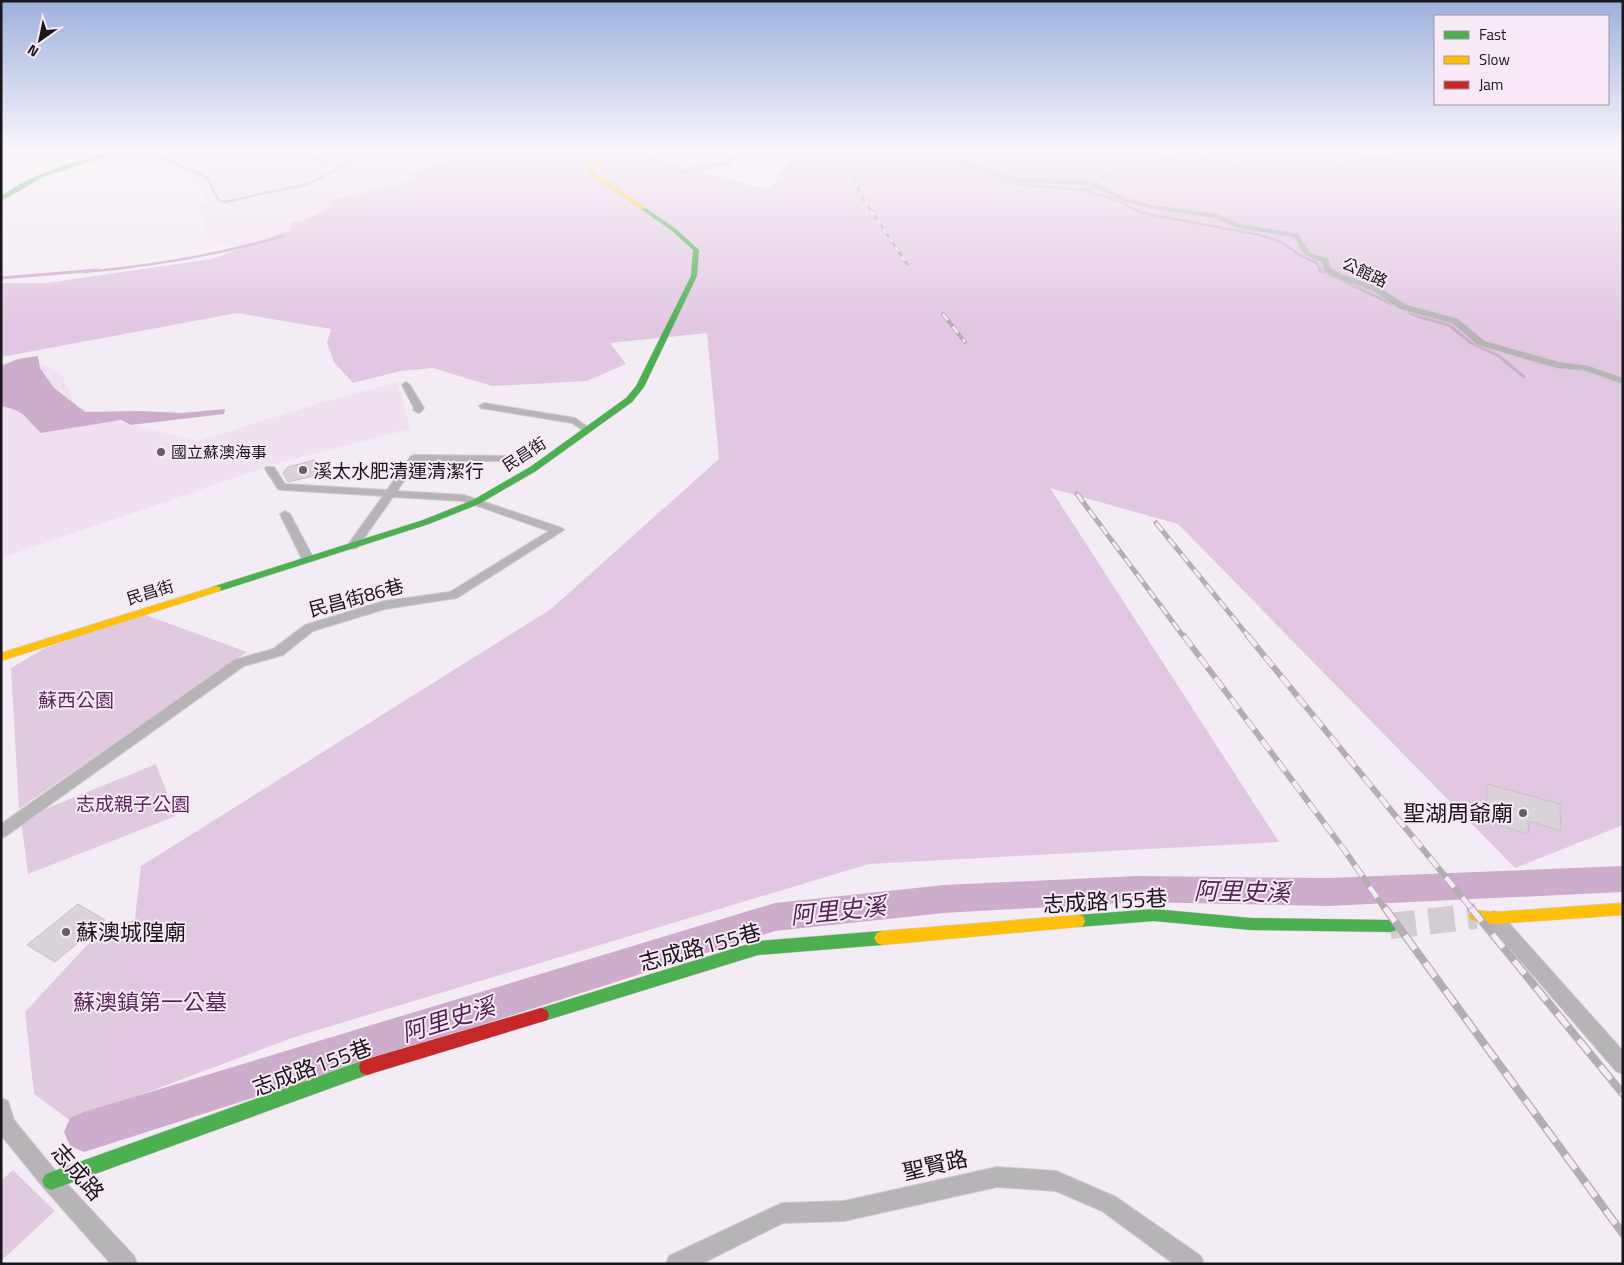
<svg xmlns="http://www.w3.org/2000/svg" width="1624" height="1265" viewBox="0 0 1624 1265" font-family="'Titillium Web','Noto Sans TC',sans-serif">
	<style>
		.built { fill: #f0e1f0 }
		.green { fill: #e1cae0 }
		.forest { fill: #e2c7e2 }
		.water { fill: #cdadcc }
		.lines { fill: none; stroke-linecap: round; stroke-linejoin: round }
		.stream-far1 { stroke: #cdadcc; stroke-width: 2.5 }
		.stream { stroke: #cdadcc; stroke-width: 3 }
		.river { fill: #cdadcc; fill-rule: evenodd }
		.building { fill: #dad4da; stroke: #c7c1c7 }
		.secondary-tunnel { stroke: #d3ccd3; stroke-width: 26; stroke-dasharray: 26 13; stroke-linecap: butt }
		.street-casing { stroke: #d0cad0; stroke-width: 2 }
		.fast-casing { stroke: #d0cad0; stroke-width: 1 }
		.slow-casing { stroke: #d0cad0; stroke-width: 1 }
		.jam-casing { stroke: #d0cad0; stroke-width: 1 }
		.street { fill: #b7b4b7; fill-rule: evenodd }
		.fast { fill: #4caf50; fill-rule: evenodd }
		.slow { fill: #ffc107; fill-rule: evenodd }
		.jam { fill: #c62828; fill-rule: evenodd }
		.rail-far4-casing { stroke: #b2aeb2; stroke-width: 3 }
		.rail-far3-casing { stroke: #b2aeb2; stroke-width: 4 }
		.rail-far2-casing { stroke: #b2aeb2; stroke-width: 5 }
		.rail-far1-casing { stroke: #b2aeb2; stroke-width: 6 }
		.rail-casing { stroke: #b2aeb2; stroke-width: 8 }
		.rail-far4 { stroke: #f8e9f7; stroke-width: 2; stroke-dasharray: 5.5; stroke-linecap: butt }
		.rail-far3 { stroke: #f8e9f7; stroke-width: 2.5; stroke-dasharray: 8; stroke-linecap: butt }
		.rail-far2 { stroke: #f8e9f7; stroke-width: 3; stroke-dasharray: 10; stroke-linecap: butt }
		.rail-far1 { stroke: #f8e9f7; stroke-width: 4.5; stroke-dasharray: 13; stroke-linecap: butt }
		.rail { stroke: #f8e9f7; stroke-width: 5.5; stroke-dasharray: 17; stroke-linecap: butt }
		.poi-dot { fill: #666066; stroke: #f8e9f7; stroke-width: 2 }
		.labels { text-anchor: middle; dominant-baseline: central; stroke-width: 4; stroke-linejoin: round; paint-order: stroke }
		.far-street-label { font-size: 16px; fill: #1a151a; stroke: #f8e9f7 }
		.far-poi-label { font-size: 16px; fill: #1a151a; stroke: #f8e9f7; text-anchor: start }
		.poi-label { font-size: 19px; fill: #1a151a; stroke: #f8e9f7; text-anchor: start }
		.street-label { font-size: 19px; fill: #1a151a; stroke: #f8e9f7 }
		.park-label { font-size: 19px; fill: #5a275b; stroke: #f8e9f7 }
		.near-poi-label { font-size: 22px; fill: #1a151a; stroke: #f8e9f7; text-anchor: end }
		.near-street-label { font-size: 22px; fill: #1a151a; stroke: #f8e9f7 }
		.near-park-label { font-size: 22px; fill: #5a275b; stroke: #f8e9f7 }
		.near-water-label { font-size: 24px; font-style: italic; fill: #521f53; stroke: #f8e9f7 }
	</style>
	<rect width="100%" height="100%" fill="#f4ecf4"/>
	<!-- built -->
	<path class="built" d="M128,151h302l-6,2 26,8 -28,9 -13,2 1,9 -82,21 3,5 -24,12 -17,4v7l-47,17 -35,-8 -9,-33 7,-5 -7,-20 -21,-13z
		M27,358l33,14 17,34 44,16 77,19 121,-38 79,-21 12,47 -131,34 -278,95v-194z"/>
	<!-- green -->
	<path class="green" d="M143,614l104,38 -228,157 -8,-141 34,-20z
		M156,764l20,52 -148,58 -7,-55z
		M503,820l-1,139 -431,162 -37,-27 -9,-82 78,-84z
		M13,1170l42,41 -54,50v-80z"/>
	<!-- forest -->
	<path class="forest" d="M430,151h196l143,39 28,-39h826v674l-108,43 -337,-344 -128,-36 229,354 -410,22 -754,227 26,-225 410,-257 168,-150 -12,-126 -97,10 16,21 -39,17 -95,5 -59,-18 -32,3 -48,12 -19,-21 -7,-19 4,-14 -94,-16 -236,44v-74h46l165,-24 78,-29v-7l17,-4 23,-11 -3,-6 83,-21 -1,-9 13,-2 27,-9 -22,-3 -3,-5z"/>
	<!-- water -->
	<path class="water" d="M38,356l2,12 14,20 31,24 54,-1 43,2 43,-4 -1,5 -93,11 -10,-5 -80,13c-16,-15 -15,-22 -40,-27v-40l17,-7z"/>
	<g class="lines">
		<!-- stream-far1 -->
		<path class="stream-far1" d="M131,151l39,10 38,17 10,22 6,2 84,-18 65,-33
			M645,151l33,20 46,-9 20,-8
			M943,156l54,23 26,6 62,5 26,-17 10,-18h23l37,6 29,-1 35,9 85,2 27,-11h37l8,-9
			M1085,190l31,10 26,13 118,22 21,7 20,14 16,7 4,9
			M84,272c68,-6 134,-17 199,-36"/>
		<!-- stream -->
		<path class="stream" d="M1320,270l74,35
			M1,278l97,-8
			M1401,308l18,9 30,8 22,18 28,13 25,21"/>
		<!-- river -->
		<path class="river" d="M1623,866v26l-295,14 -192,-4 -192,11 -169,18 -691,221 -14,-6 -6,-14 6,-14 14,-6 691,-209 169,-18 192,-9 192,2z"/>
	</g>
	<!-- building -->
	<path class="building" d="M315,460l8,14 -35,8 -5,-9 5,-6z
		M1487,784l73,20 1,27 -32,-10 -1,13 -42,-13z
		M78,904l27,16 -50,42 -28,-17z"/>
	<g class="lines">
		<!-- secondary-tunnel -->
		<path class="secondary-tunnel" d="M1390,926l86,-10"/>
		<!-- street casing -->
		<g class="street-casing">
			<path id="street" d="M285,151h8l34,9 -3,2z
				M638,151c16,-2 30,20 46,19 12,-1 28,-4 39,-8 14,-5 22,-13 40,-11l-22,5 -9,5v2l-50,11 -22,-9z
				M928,151h7l81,27 74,3 37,18 25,6 65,9 22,10 59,10 12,19 18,6 2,9 11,6 38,13 27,18 52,14 26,22 74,21 30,4 35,12v6l-39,-14 -27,-2 -79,-23 -26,-22 -52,-14 -27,-18 -38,-13 -11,-7 -2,-9 -17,-7 -11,-18 -57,-9 -22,-10 -65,-10 -27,-7 -34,-16 -74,-3z
				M406,382l4,3 14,23 -3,4 -3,1 -5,-3 1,-2 -12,-23z
				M484,403l91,15 17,12 -5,3 -15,-10 -91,-15 -2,-2z
				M415,455l91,1v4l-4,1h-84l-21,30 67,4 98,33 2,2 -107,68 -72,11 -72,22 -30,24 -39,11 -238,170 -5,2v-14l233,-164 39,-11 32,-24 79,-24 66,-9 99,-61 -86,-30 -70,-4 -36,51 -4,1 -6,-3 36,-50 -101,-6 -4,-1 -13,-20 1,-2h8l11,17 102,6 24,-34z
				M285,511l5,3 24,45 -2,2h-8l-2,-2 -22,-45z
				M1494,911l6,2 123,138v23l-7,-3 -128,-148 -2,-5 2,-5z
				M1,1098l7,3 6,19 44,54 76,82 3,8h-26l-67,-76 -43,-53z
				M997,1167l59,4 60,26 85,59 3,8h-30l-72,-53 -46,-20 -59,-4 -153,34 -61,2 -82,41h-35l3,-8 113,-53 62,-2z"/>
		</g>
		<!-- fast casing -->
		<g class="fast-casing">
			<path id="fast" d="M34,151h20l-53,5v-4z
				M116,151h7l-78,25 -44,25v-5c35,-24 74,-35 115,-45z
				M643,206l33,23 23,21 -2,26 -53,111 -12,15 -96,69 -57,33 -50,20 -209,67h-8l-1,-2 1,-2 211,-67 50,-20 57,-33 96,-69 10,-12 55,-110 2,-26 -21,-19 -31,-22z
				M1154,909l97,9 139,2 5,1 3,5 -3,5 -5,1 -139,-2 -97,-9 -76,6 -5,-1 -2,-5 2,-5 5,-1z
				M882,931l5,2 3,5 -3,5 -5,2 -124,10 -217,67 -6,-2 -2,-5 2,-5 6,-2 217,-67z
				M367,1059l6,2 2,6 -2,6 -6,2 -316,115 -6,-3 -3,-6 3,-6 6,-3z"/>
		</g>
		<!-- slow casing -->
		<g class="slow-casing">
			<path id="slow" d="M615,151h6l-26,16 -1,3 2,4 49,33v2h-4l-49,-33 -4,-6 3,-5z
				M216,586l4,1 1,2 -1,2 -219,70v-8z
				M1623,903v12l-129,9 -23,-4 -2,-4 2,-4 5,-2 18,2z
				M1078,915l5,1 2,5 -2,5 -5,1 -196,18 -5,-2 -3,-5 3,-5 5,-2z"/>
		</g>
		<!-- jam casing -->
		<g class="jam-casing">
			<path id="jam" d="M541,1008l6,2 2,5 -2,5 -6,2 -174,53 -6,-2 -2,-6 2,-6 6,-2z"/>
		</g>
		<!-- street -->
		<use href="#street" class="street"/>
		<!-- fast -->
		<use href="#fast" class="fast"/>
		<!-- slow -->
		<use href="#slow" class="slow"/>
		<!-- jam -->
		<use href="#jam" class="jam"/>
		<!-- rail-far4 casing -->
		<g class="rail-far4-casing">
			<path id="rail-far4" d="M843,151l18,45 46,68
				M878,151l1,8"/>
		</g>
		<!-- rail-far3 casing -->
		<g class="rail-far3-casing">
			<path id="rail-far3" d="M943,314l22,28"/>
		</g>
		<!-- rail-far2 casing -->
		<g class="rail-far2-casing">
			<path id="rail-far2" d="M1077,494l107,143
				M1156,523l93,114"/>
		</g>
		<!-- rail-far1 casing -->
		<g class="rail-far1-casing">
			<path id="rail-far1" d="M1184,636l161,215 40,58
				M1248,636l224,273"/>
		</g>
		<!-- rail casing -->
		<g class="rail-casing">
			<path id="rail" d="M1385,908l238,326
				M1471,908l152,186"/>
		</g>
		<!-- rail-far4 -->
		<use href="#rail-far4" class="rail-far4"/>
		<!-- rail-far3 -->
		<use href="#rail-far3" class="rail-far3"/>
		<!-- rail-far2 -->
		<use href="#rail-far2" class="rail-far2"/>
		<!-- rail-far1 -->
		<use href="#rail-far1" class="rail-far1"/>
		<!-- rail -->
		<use href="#rail" class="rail"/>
	</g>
	<!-- sky -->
	<linearGradient id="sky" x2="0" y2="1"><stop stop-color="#9db1dd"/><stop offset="0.46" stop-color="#faf6fa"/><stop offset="1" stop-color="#faf6fa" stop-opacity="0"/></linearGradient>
	<rect width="1624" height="328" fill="url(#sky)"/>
	<!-- markers -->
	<g class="poi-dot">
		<circle cx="161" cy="452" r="5"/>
		<circle cx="303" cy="470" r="5"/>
		<circle cx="1523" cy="813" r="5"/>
		<circle cx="66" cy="932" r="5"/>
	</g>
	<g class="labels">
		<!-- far-street labels -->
		<g class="far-street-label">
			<text transform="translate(1365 272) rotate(25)">公館路</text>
			<text transform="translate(524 454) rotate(-33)">民昌街</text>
			<text transform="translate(150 592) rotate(-17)">民昌街</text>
		</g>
		<!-- far-poi labels -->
		<g class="far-poi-label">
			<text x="171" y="452">國立蘇澳海事</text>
		</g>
		<!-- poi labels -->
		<g class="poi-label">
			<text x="313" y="470">溪太水肥清運清潔行</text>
		</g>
		<!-- street labels -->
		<g class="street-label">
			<text transform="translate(356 597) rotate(-15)">民昌街86巷</text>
		</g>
		<!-- park labels -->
		<g class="park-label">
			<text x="76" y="699">蘇西公園</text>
			<text x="133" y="803">志成親子公園</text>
		</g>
		<!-- near-poi labels -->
		<g class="near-poi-label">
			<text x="1513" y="813">聖湖周爺廟</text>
			<text x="76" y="932" text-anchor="start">蘇澳城隍廟</text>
		</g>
		<!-- near-street labels -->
		<g class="near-street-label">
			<text transform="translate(1105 901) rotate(-3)">志成路155巷</text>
			<text transform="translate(700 947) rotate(-15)">志成路155巷</text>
			<text transform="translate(312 1067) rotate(-20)">志成路155巷</text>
			<text transform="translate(935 1165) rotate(-13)">聖賢路</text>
			<text transform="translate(78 1172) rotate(49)">志成路</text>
		</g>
		<!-- near-park labels -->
		<g class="near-park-label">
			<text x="150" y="1002">蘇澳鎮第一公墓</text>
		</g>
		<!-- near-water labels -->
		<g class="near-water-label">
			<text transform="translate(1242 891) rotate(1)">阿里史溪</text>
			<text transform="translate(838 910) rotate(-6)">阿里史溪</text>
			<text transform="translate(448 1019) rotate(-17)">阿里史溪</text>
		</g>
	</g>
	<!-- border -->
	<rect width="1624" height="1265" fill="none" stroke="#1a151a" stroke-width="5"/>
	<!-- legend -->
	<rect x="1434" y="15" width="175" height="90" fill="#f8e9f7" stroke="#9f949f"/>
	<rect x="1444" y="31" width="25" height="8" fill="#4caf50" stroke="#9f949f"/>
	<text x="1479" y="40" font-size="15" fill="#1a151a">Fast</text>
	<rect x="1444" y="56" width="25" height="8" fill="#ffc107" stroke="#9f949f"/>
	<text x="1479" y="65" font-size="15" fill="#1a151a">Slow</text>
	<rect x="1444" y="81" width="25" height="8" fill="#c62828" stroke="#9f949f"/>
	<text x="1479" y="90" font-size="15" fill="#1a151a">Jam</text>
	<!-- north arrow -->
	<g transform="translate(40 40) rotate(213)" stroke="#f8e9f7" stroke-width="4" paint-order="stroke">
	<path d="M0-4L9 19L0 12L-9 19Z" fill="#1a151a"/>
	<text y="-8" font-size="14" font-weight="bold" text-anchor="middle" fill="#1a151a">N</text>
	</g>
</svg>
